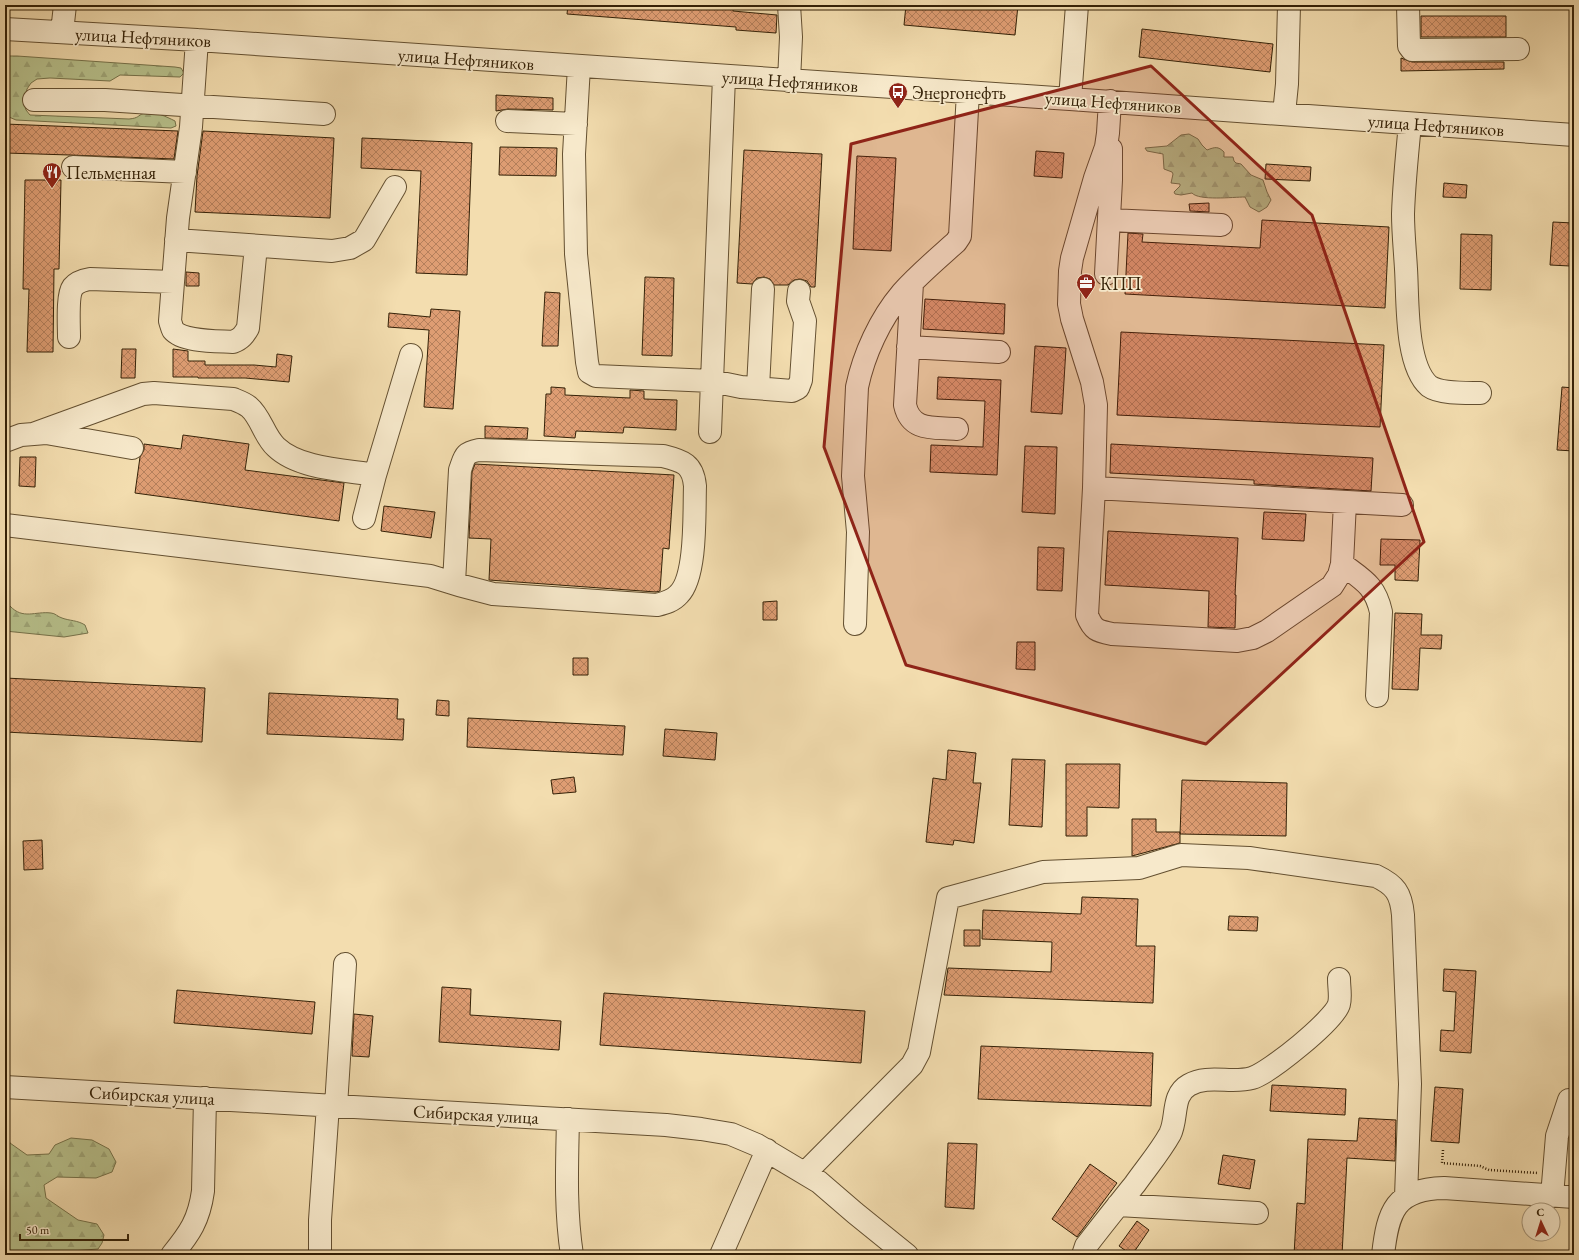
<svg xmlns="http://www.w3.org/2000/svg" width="1579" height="1260" viewBox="0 0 1579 1260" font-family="'EB Garamond',serif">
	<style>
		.forest { fill: url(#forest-firs); stroke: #76724a }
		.building { fill: url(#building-cross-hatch); stroke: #342107 }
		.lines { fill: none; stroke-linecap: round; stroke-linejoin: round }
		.minor-casing { stroke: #645031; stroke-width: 24 }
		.path { stroke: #342107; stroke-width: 2.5; stroke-dasharray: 1 2; stroke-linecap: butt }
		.minor { stroke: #f7e9cb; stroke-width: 22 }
		.marked { fill: #8f2418; fill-opacity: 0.2; stroke: #8f2418; stroke-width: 3; stroke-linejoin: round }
		.labels { text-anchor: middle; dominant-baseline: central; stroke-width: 3.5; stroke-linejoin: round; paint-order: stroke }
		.street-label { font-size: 18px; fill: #342107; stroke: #f7e9cb }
		.poi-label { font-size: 18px; fill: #342107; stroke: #f7e9cb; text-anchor: start }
	</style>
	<defs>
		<pattern id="forest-firs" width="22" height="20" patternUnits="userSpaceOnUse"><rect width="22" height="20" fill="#b8c28d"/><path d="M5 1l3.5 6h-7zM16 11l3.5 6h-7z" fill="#9fa678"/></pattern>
		<pattern id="building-cross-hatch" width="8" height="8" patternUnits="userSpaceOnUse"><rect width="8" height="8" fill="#de9d73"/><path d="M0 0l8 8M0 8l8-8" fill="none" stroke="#b5805c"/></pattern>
	</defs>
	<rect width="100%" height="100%" fill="#f3ddaf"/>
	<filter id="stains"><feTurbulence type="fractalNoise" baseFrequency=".005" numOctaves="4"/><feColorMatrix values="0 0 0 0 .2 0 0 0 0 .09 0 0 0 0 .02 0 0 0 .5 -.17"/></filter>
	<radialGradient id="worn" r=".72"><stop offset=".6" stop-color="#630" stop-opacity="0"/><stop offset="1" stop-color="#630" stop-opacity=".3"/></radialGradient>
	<!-- forest -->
	<path class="forest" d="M5,56h12l158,11 6,1 3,5 -4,4 -60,-2 -10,6 -60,-3 -13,1 -6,4 -4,6 -3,13 2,8 4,5 99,4c10,-1 8,-3 15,-6 9,-3 23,4 31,8l1,5 -5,2 -155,-8 -7,-3 -4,-7z
		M1189,134l9,5 4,6 5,5c8,-3 11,-4 17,2v5h9l1,4 2,2 5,1 10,11 12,5 4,12 4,8 -4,7 -8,5 -9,-5 -5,-10c-12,0 -46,4 -53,-4l-11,2 -6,-1 -1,-2 6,-6v-2l-9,-1 2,-9 -1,-2 -8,-3 -1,-15 -16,-3 -2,-3 22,-2 14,-11z
		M8,606h2c13,14 25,5 41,7 4,0 7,4 11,5 8,3 15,2 23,7l3,8 -24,4 -59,-6v-19z
		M5,1133l5,10 17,12 22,-1 6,-9 16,-7 21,2 17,9 7,13 -4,10 -16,6 -39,-1 -13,8 2,13 32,22 19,4 7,11 -2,8 -4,6 -67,5 -26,-2z"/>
	<!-- building -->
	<path class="building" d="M568,5h166l-1,6 44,4 -1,18 -40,-3v-3l-169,-13z
		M906,5h112l-3,30 -111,-10z
		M1421,16h85v21h-85z
		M1142,29l131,15 -3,28 -131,-15z
		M1401,58l11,4h92v7l-103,2z
		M496,95l57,3v12l-45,-1 -12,2z
		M5,124l173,7 -4,28 -104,-4 -65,-2z
		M203,131l131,7 -4,80 -135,-6 2,-36z
		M362,138l110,5 -5,132 -51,-2 5,-102 -60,-3z
		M500,147l57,1 -1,28 -57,-1z
		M744,150l78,4 -7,133h-4l-4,-6 -7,-2 -6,1 -6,5h-14l-4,-6 -6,-2 -7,1 -5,6 -15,-1z
		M1036,151l28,2 -2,25 -28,-2z
		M857,156l39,2 -5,93 -38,-2z
		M1266,164l45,3 -1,14 -45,-2z
		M25,180h36l-2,89h-5l-1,83h-26l2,-63h-6z
		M1444,183l23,2 -1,13 -23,-1z
		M1209,203v9l-19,-1 -1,-7z
		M1262,220l127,7 -4,81 -260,-14 3,-61 15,1 -1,8 118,6z
		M1553,222l20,1 -3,43 -20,-1z
		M1461,234l31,1 -1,55 -31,-1z
		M186,272l13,1v13h-13z
		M645,277l29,1 -2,78 -30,-1z
		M545,292l15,1 -2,53h-16z
		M925,299l80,5 -1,30 -81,-5z
		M431,309l29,2 -7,98 -29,-2 5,-77 -41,-3 1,-14 41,4z
		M1121,332l263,13 -4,82 -263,-12z
		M1035,346l31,2 -4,66 -31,-2z
		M122,349h14l-1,29h-14z
		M173,349l15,2v10h17v4h49l22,2 1,-13 15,2 -3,26 -44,-4h-47v-1h-25z
		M938,377l63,3 -4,95 -67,-3 1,-27 52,2 2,-46 -48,-2z
		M551,387l14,1v7l65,3v-8l14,1v8l33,1 -1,30 -52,-3 -1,6 -47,-2 -1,7 -31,-2 2,-42h5z
		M1562,387l12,1v63l-17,-1z
		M485,426l43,2 -1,11 -42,-1z
		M183,435l66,9 -4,26 99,13 -5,38 -204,-28 5,-36 4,-7v-6l37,5z
		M1111,444l262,14 -2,33 -117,-7v-4l-144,-7z
		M1025,446l32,1 -2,67 -33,-2z
		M20,457h16l-1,30 -16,-1z
		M475,464l199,11 -5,74 -6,-1 -3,43 -4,1 -167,-12 2,-41 -22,-1 3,-66z
		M384,506l51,6 -4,26 -50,-7z
		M1264,512l42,2 -2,27 -42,-2z
		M1108,531l130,7 -3,57h1l-1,33 -27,-1 1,-36 -104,-6z
		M1381,539l39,1 -2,41 -23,-1v-15h-15z
		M1038,547l26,1 -2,43 -25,-1z
		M777,601v19h-14v-18z
		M1395,613l27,1 -1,21h21l-1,14 -21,-1 -2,42 -26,-1z
		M1017,642h18v28l-19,-1z
		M573,658h15v17h-15z
		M5,678l200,10 -3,54 -197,-10z
		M269,693l129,6 -1,20h7l-1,21 -136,-6z
		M437,700l12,1v15l-13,-1z
		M468,718l157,8 -2,29 -156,-8z
		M665,729l52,4 -2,27 -52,-4z
		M948,750l28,3 -3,30h8l-7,60 -20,-3 -1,5 -27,-3 7,-64 13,2z
		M1012,759l33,1 -3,67 -33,-2z
		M1066,764h54l-1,44 -32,-1v29h-21z
		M574,777l2,15 -23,2 -2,-14z
		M1182,780l105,3 -1,53 -106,-2z
		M1132,819h24v13h24v11l-48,13z
		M42,840l1,29 -19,1 -1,-29z
		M1082,897l56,2 -2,47h19l-2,57 -209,-8 4,-27 103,4 1,-30 -70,-3 1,-29 98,4z
		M1229,916l29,1 -1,14 -29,-1z
		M964,930h16v16h-16z
		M1444,969l32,2 -5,82 -31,-2 1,-21 13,1 2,-39 -13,-1z
		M442,987l29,2 -1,26 91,6 -2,29 -120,-8z
		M177,990l138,12 -3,32 -138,-11z
		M604,993l261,18 -4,52 -261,-18z
		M354,1014l19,2 -4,41 -17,-1z
		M981,1046l172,7 -2,53 -173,-7z
		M1272,1085l74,4 -1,26 -75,-4z
		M1435,1087l28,2 -4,54 -28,-2z
		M1359,1118l37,2 -1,41 -48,-3 -5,97h-48l3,-52 8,1 3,-65 49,2z
		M948,1143l29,1 -3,65 -29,-2z
		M1223,1155l32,5 -5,29 -32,-5z
		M1090,1164l27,19 -40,54 -25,-18z
		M1137,1221l12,9 -17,25 -13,-9z"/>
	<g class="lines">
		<!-- minor casing -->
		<g class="minor-casing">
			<path id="minor" d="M1408,5l1,41 3,4 106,-1
				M5,29l192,11 873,59 504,36
				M62,32l3,-27
				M197,40l-6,87 -13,91 -8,103c1,3 2,7 3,9 10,12 45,11 60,12 8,-3 11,-7 15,-14l8,-82
				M579,66l-5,88 2,100 11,108 2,10 7,4 116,5 12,-304
				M789,81l2,-44 -2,-32
				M1070,99l7,-94
				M34,100h71l219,14
				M1110,101l-2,32 -2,14 -11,31 -23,80 -2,13 -1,33 3,15 20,63 4,23 -2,83 -7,127c6,15 10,16 25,19l125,7 16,-3 14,-7 65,-45 7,-11 3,-11 3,-62
				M1284,114l3,-30 2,-79
				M507,121l69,3
				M1410,124c-3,30 -6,60 -7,90 0,18 2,37 3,55 2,30 -1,96 23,117 11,8 37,7 51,7
				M73,167l112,5
				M1109,220l112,5
				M176,240l156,11 18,-3 14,-8 31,-53
				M1106,274l5,-94v-31
				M912,283l-7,122c6,27 29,22 52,24
				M69,337c0,-12 -2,-42 4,-50 4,-5 11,-7 17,-8l83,3
				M908,347l91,5
				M758,388l5,-99
				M710,432l2,-51 29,6 51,4 6,-3 3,-8 4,-59 -7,-20 1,-10
				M33,434l110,-40 11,-1 79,6c5,2 11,4 16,8 12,10 15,29 27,40 23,22 69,23 99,28l36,-120
				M5,441l16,-6 25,-2 86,15
				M1094,488l308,17
				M364,518l11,-43
				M5,525l425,51c21,7 42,13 63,18l164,11c8,-2 16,-4 22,-11 18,-18 15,-83 16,-108 -2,-22 -12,-25 -32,-30l-184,-6c-15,3 -14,6 -19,20l-6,113
				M1342,564c21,16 33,21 39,48l-4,84
				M855,624l3,-92 -5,-56 4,-89c7,-33 23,-68 45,-94 16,-18 35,-34 54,-51l4,-6 8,-144
				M5,1087l661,38 35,4 30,5 26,11 62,37 36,31 52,42
				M336,1106l9,-142
				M568,1119c-1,46 -3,91 4,136
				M805,1173l107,-108 7,-13 29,-154 95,-26 96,-4 42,-13 68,3 127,18c19,9 25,17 27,39l7,169 -4,113
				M1552,1196l5,-60 12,-36h5
				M1118,1205l139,8
				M172,1255c18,-22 27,-35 31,-64l2,-93
				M320,1255v-35l8,-115
				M721,1255l46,-105
				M1083,1255l3,-9c16,-21 33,-42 49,-62 12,-17 25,-32 35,-50 8,-16 1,-39 19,-49 19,-11 43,-1 63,-7 17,-5 83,-58 87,-74 2,-7 0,-17 0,-25
				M1383,1255c5,-44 12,-66 61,-67l130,9"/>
		</g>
		<!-- path -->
		<path class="path" d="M1443,1150l-1,13 38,3 9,4 49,3"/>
		<!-- minor -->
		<use href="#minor" class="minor"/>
	</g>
	<!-- marked area -->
	<path class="marked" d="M1151,66l161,149 112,327 -218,202 -300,-79 -82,-218 27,-303z"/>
	<!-- icons -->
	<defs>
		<g id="bus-pin" transform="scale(1)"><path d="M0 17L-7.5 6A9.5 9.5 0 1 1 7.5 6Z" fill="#8f2418" stroke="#f7e9cb"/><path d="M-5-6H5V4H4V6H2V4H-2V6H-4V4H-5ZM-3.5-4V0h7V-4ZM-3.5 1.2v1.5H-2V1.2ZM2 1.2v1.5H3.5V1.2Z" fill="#fff"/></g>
		<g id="restaurant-pin" transform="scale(1)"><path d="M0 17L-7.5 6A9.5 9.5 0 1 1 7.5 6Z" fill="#8f2418" stroke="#f7e9cb"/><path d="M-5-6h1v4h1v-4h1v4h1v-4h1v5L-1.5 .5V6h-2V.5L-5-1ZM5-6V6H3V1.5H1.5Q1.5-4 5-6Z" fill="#fff"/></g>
		<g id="office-pin" transform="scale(1)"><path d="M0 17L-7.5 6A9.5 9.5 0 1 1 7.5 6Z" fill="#8f2418" stroke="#f7e9cb"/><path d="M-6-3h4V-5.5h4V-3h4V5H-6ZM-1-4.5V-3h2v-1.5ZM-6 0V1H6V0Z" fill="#fff"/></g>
	</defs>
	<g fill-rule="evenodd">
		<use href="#bus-pin" x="898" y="92"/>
		<use href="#restaurant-pin" x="52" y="172"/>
		<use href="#office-pin" x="1086" y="283"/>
	</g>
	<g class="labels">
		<!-- street labels -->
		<g class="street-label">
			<text transform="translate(143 37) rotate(3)">улица Нефтяников</text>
			<text transform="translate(466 59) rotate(4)">улица Нефтяников</text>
			<text transform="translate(790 81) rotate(4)">улица Нефтяников</text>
			<text transform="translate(1113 102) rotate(4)">улица Нефтяников</text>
			<text transform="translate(1436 125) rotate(4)">улица Нефтяников</text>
			<text transform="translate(152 1095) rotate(3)">Сибирская улица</text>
			<text transform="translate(476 1114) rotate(3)">Сибирская улица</text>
		</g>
		<!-- poi labels -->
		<g class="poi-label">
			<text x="912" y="92">Энергонефть</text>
			<text x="66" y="172">Пельменная</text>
			<text x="1100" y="283">КПП</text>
		</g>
	</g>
	<!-- margin -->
	<rect width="1579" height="1260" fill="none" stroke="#f3ddaf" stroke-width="20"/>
	<rect x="6" y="6" width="1567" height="1248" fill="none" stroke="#342107" stroke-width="2"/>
	<rect x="10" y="10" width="1559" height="1240" fill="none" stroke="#342107"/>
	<!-- north arrow -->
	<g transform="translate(1541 1222) rotate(356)"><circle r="19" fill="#f7e9cb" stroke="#a9997d"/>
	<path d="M0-3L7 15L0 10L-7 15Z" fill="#8f2418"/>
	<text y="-6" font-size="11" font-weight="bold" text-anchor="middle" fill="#342107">С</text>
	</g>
	<!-- scale -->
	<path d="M20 1234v6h108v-6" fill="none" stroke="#342107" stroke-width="2"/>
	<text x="26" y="1234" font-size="12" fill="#342107" stroke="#f7e9cb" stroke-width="3" paint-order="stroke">50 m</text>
	<rect width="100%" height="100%" filter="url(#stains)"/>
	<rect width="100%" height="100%" fill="url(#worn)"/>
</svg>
